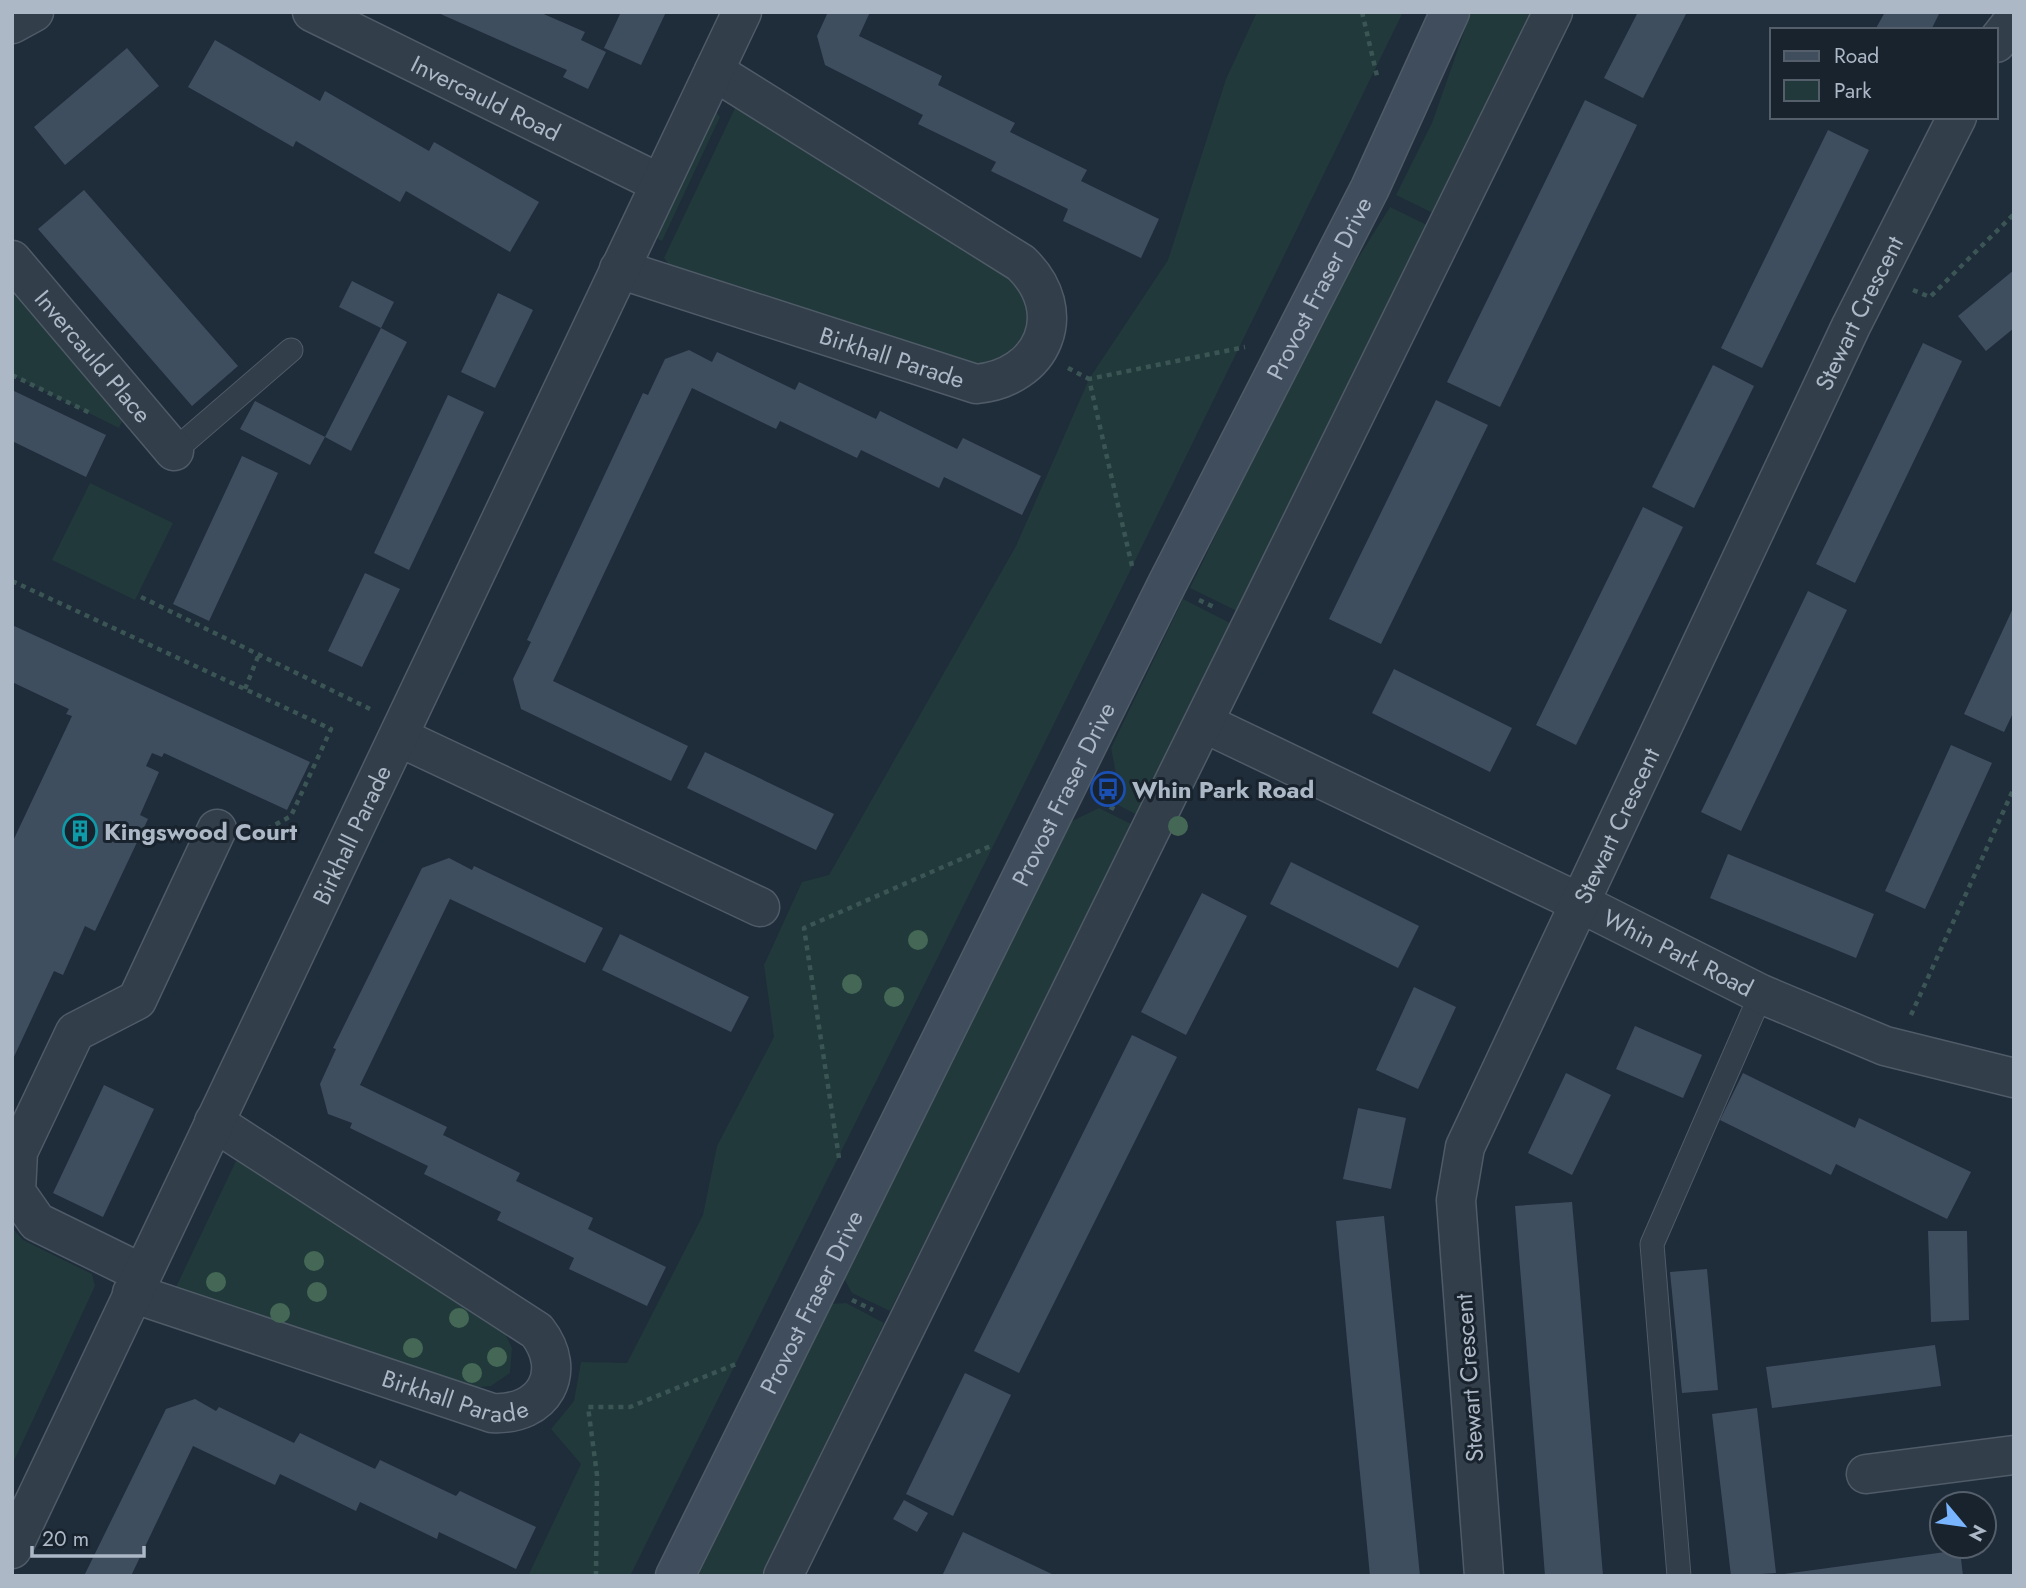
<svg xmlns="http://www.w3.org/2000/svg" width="2026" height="1588" viewBox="0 0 2026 1588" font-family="Jost,sans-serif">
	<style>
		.green { fill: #21393b }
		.building { fill: #3f4e5f }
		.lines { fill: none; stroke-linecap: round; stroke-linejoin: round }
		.lane-casing { stroke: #505b68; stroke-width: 25 }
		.street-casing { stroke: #505b68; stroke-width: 41 }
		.secondary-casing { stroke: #505b68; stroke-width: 41 }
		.path { stroke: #3b5555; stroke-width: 4.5; stroke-dasharray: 5 5; stroke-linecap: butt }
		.lane { stroke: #323e4a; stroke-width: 23 }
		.street { stroke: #323e4a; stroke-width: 38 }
		.secondary { stroke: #404d5d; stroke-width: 38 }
		.tree { fill: #446855 }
		.labels { text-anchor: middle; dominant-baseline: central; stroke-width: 6; stroke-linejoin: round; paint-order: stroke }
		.street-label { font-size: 24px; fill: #adb8c7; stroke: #18232e }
		.poi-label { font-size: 24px; font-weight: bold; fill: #adb8c7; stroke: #18232e; text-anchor: start }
	</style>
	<rect width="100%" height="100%" fill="#1f2c3a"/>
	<!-- green -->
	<path class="green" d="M1257,12h146l-271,555 -502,1009h-102l53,-112 -30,-35 23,-28 7,-39 46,1 76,-148 14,-69 57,-109 -10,-72 38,-83 27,-7 187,-329 73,-167 79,-119 58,-181z
		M1471,12h67l-101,203 -41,-20 36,-72z
		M736,106l279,168 19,37 -13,39 -38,21 -310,-101 -9,-12z
		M717,113l3,4 -58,124 -4,-2v-9l51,-111z
		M1390,207l41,20 -192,385 -49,-24 133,-274z
		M12,283l110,138 -3,7 -107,-53z
		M90,483l83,40 -38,77 -83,-40z
		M1183,599l51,26 -95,191 -34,-18 11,-24 -5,-26z
		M1099,808l34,17 -243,486 -38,-18 -9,-16 227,-455z
		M236,1161l13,1 253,165 10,21 -2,25 -19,13 -22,2 -293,-101z
		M12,1228l11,12 69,34 3,12 -83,179z
		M846,1303l38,20 -123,253h-63l132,-272z"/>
	<!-- building -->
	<path class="building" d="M436,12h103l46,20 -4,8 25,12 -18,37 -25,-12 4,-7z
		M621,12h45l-25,53 -37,-17z
		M828,12h42l-11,24 83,40 -4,9 77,38 -5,9 77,38 -6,11 78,38 -18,39 -78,-37 5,-12 -77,-38 5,-9 -78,-38 5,-9 -98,-50 -8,-29z
		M1638,12h49l-44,86 -39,-20z
		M1885,12h55l-9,18h-56z
		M215,40l105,61 5,-10 104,60 5,-9 105,60 -29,50 -104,-61 -6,11 -104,-61 -3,6 -105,-60z
		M127,48l32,38 -94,79 -31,-38z
		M1585,100l52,25 -137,282 -53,-25z
		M1828,130l41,20 -107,218 -41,-20z
		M84,190l154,176 -46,40 -154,-177z
		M2014,270v58l-28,23 -28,-35z
		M352,281l42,21 -13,26 -42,-21z
		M498,293l35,17 -38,78 -34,-16z
		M381,328l26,14 -56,109 -26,-14z
		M1923,343l39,18 -107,222 -39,-19z
		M689,350l23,12 5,-10 78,38 4,-8 77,37 4,-8 77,38 6,-11 78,38 -19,39 -78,-38 -5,11 -78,-38 -4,8 -77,-37 -4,8 -84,-41 -139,293 135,65 -17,35 -150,-72 -8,-30 18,-37 -4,-2 116,-247 5,2 17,-36z
		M1713,365l41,21 -60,122 -42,-21z
		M12,390l94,45 -20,42 -74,-36z
		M448,395l36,17 -75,158 -35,-17z
		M1436,400l52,25 -107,219 -52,-25z
		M255,401l70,36 -15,28 -70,-36z
		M242,456l36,17 -69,148 -36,-17z
		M1643,507l40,20 -107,218 -40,-20z
		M365,573l35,16 -38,78 -34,-16z
		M1808,591l39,19 -106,221 -40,-19z
		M2014,606v105l-10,21 -40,-18z
		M12,625l298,137 -23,48 -123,-57 -2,4 -10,-4 -6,13 13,6 -19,43 8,4 -53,112 -10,-5 -22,49 -9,-4 -42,90v-218l60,-127 -6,-2 3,-5 -57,-27z
		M1394,669l118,59 -22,44 -118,-59z
		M1951,745l41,18 -67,146 -40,-18z
		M705,752l129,62 -18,36 -129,-62z
		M1728,854l146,60 -18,44 -146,-60z
		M449,858l23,12 2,-4 129,62 -18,35 -135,-64 -90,186 87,42 -4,8 77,38 -4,8 77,37 -5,11 78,38 -19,39 -78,-37 5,-11 -77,-38 4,-8 -77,-38 4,-8 -78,-38 2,-5 -24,-9 -8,-30 16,-35 -3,-1 89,-180z
		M1291,862l128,64 -21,42 -128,-64z
		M1202,893l45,23 -61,119 -45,-23z
		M620,934l129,63 -18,35 -129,-62z
		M1414,987l42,20 -38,82 -42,-19z
		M1635,1026l67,29 -19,43 -67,-29z
		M1132,1035l45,22 -158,316 -45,-22z
		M1566,1073l45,22 -39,80 -44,-22z
		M1743,1073l112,55 4,-10 112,54 -24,47 -111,-55 -5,11 -111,-55z
		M104,1085l50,24 -51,108 -50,-24z
		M1358,1108l48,10 -15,71 -48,-10z
		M1572,1202l7,79 24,295h-58l-4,-52 -26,-318z
		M1384,1216l20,199 16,161h-50l-23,-236 -11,-119z
		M1928,1231h39l2,89 -38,2z
		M1707,1269l11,121 -36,3 -12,-121z
		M1935,1345l6,41 -169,22 -6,-41z
		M965,1373l46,22 -58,121 -47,-22z
		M195,1399l21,12 3,-4 75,36 6,-10 75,36 5,-9 76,36 4,-5 76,36 -20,42 -77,-37 -2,7 -77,-37 -4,9 -76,-37 -5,11 -82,-39 -62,130h-47l82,-167z
		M1757,1408l19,165 -45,3 -19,-162z
		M904,1500l24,13 -11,19 -24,-13z
		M963,1532l55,26 38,18h-114z
		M1960,1550l3,26h-179v-2z"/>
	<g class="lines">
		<!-- lane casing -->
		<g class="lane-casing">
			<path id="lane" d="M174,451l117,-101
				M1679,1576l-27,-332 109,-250"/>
		</g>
		<!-- street casing -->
		<g class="street-casing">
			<g id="street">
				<path id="s1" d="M312,12l347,171"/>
				<path d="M12,24l22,-12"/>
				<path d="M1996,43l18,-23"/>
				<path id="s2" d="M12,260l162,191"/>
				<path id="s3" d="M619,269l357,115c67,-6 96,-72 45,-121l-307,-192"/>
				<path id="s4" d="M1204,723l376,180 181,91 124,52 129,32"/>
				<path d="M399,737l361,170"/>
				<path d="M141,1273l-104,-51 -21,-30 2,-40 57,-120 62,-32 80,-171"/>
				<path id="s5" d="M132,1293l360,120c52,3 77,-41 45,-82l-323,-209"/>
				<path d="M1866,1474l148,-19"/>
				<path id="s6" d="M12,1549l730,-1537"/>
				<path d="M783,1576l770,-1564"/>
				<path id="s7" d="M1484,1576l-28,-376 9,-53 386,-821 106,-209"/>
			</g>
		</g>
		<!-- secondary casing -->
		<g class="secondary-casing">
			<g id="secondary">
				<path id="s8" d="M675,1576l492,-992 203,-396 80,-176"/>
			</g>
		</g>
		<!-- path -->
		<path class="path" d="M1362,12l15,64
			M1913,290l17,7 84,-83
			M1068,368l21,11
			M12,375l78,38
			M1132,566l-43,-187 156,-32
			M12,581l319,148 -40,87 -38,21
			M141,597l229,112
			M1199,600l17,8
			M245,689l14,-35
			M1101,802l17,9
			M1911,1015l103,-227
			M839,1158l-35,-230 189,-83
			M852,1300l21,10
			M596,1576l1,-101 -9,-68h42l106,-43"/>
		<!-- lane -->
		<use href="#lane" class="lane"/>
		<!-- street -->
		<use href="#street" class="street"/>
		<!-- secondary -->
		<use href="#secondary" class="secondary"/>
	</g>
	<!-- trees -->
	<g class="tree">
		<circle cx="1178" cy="826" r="10"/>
		<circle cx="918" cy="940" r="10"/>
		<circle cx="852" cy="984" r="10"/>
		<circle cx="894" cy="997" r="10"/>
		<circle cx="314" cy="1261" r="10"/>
		<circle cx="216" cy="1282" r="10"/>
		<circle cx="317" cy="1292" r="10"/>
		<circle cx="280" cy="1313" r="10"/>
		<circle cx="459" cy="1318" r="10"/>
		<circle cx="413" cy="1348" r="10"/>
		<circle cx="497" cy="1357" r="10"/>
		<circle cx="472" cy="1373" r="10"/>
	</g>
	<!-- icons -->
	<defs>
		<g id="bus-ring" transform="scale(1.75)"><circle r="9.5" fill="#18232e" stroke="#1a4fb4" stroke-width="1.5"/><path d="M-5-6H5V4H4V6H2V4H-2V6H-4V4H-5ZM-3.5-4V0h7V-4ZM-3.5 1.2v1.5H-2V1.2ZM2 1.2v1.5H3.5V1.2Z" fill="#1a4fb4"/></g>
		<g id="building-ring" transform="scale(1.75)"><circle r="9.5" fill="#18232e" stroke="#0f9aa8" stroke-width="1.5"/><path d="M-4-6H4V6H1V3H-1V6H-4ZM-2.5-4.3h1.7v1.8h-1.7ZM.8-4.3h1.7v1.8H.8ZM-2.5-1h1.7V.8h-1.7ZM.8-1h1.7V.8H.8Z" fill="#0f9aa8"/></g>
	</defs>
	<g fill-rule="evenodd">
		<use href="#bus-ring" x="1108" y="789"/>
		<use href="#building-ring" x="80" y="831"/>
	</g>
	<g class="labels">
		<!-- street labels -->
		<g class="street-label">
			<text stroke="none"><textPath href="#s1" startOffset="194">Invercauld Road</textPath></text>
			<text stroke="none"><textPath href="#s8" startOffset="1440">Provost Fraser Drive</textPath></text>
			<text stroke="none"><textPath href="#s7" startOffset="1353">Stewart Crescent</textPath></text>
			<text stroke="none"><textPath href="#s2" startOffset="126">Invercauld Place</textPath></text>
			<text stroke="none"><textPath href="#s3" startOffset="287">Birkhall Parade</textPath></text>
			<text stroke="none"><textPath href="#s8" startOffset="873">Provost Fraser Drive</textPath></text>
			<text stroke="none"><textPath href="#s7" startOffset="786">Stewart Crescent</textPath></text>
			<text stroke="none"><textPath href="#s6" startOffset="791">Birkhall Parade</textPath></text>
			<text stroke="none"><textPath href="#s4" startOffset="527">Whin Park Road</textPath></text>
			<text stroke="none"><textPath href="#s8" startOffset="306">Provost Fraser Drive</textPath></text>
			<text transform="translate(1469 1378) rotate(-94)">Stewart Crescent</text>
			<text stroke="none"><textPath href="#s5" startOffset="340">Birkhall Parade</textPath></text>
		</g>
		<!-- poi labels -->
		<g class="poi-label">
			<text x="1132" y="789">Whin Park Road</text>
			<text x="104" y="831">Kingswood Court</text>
		</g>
	</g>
	<!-- border -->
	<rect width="2026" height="1588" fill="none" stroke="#adb8c7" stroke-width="28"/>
	<!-- legend -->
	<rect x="1770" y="28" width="228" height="91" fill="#18232e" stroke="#545f6b" stroke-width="2"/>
	<rect x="1784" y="51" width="35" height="10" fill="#404d5d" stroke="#545f6b" stroke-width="2"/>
	<text x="1834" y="63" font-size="21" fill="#adb8c7">Road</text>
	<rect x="1784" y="80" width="35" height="21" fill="#21393b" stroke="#545f6b" stroke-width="2"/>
	<text x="1834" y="98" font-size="21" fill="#adb8c7">Park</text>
	<!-- north arrow -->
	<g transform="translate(1963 1525) rotate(119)"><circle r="33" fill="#18232e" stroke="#545f6b" stroke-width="2"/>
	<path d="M0-5L12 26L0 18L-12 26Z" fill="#79b5ff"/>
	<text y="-10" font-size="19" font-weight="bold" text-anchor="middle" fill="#adb8c7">N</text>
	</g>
	<!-- scale -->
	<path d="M32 1546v10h112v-10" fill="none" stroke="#adb8c7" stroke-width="3.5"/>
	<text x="42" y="1546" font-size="21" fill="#adb8c7" stroke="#18232e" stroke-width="5" paint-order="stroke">20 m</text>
</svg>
